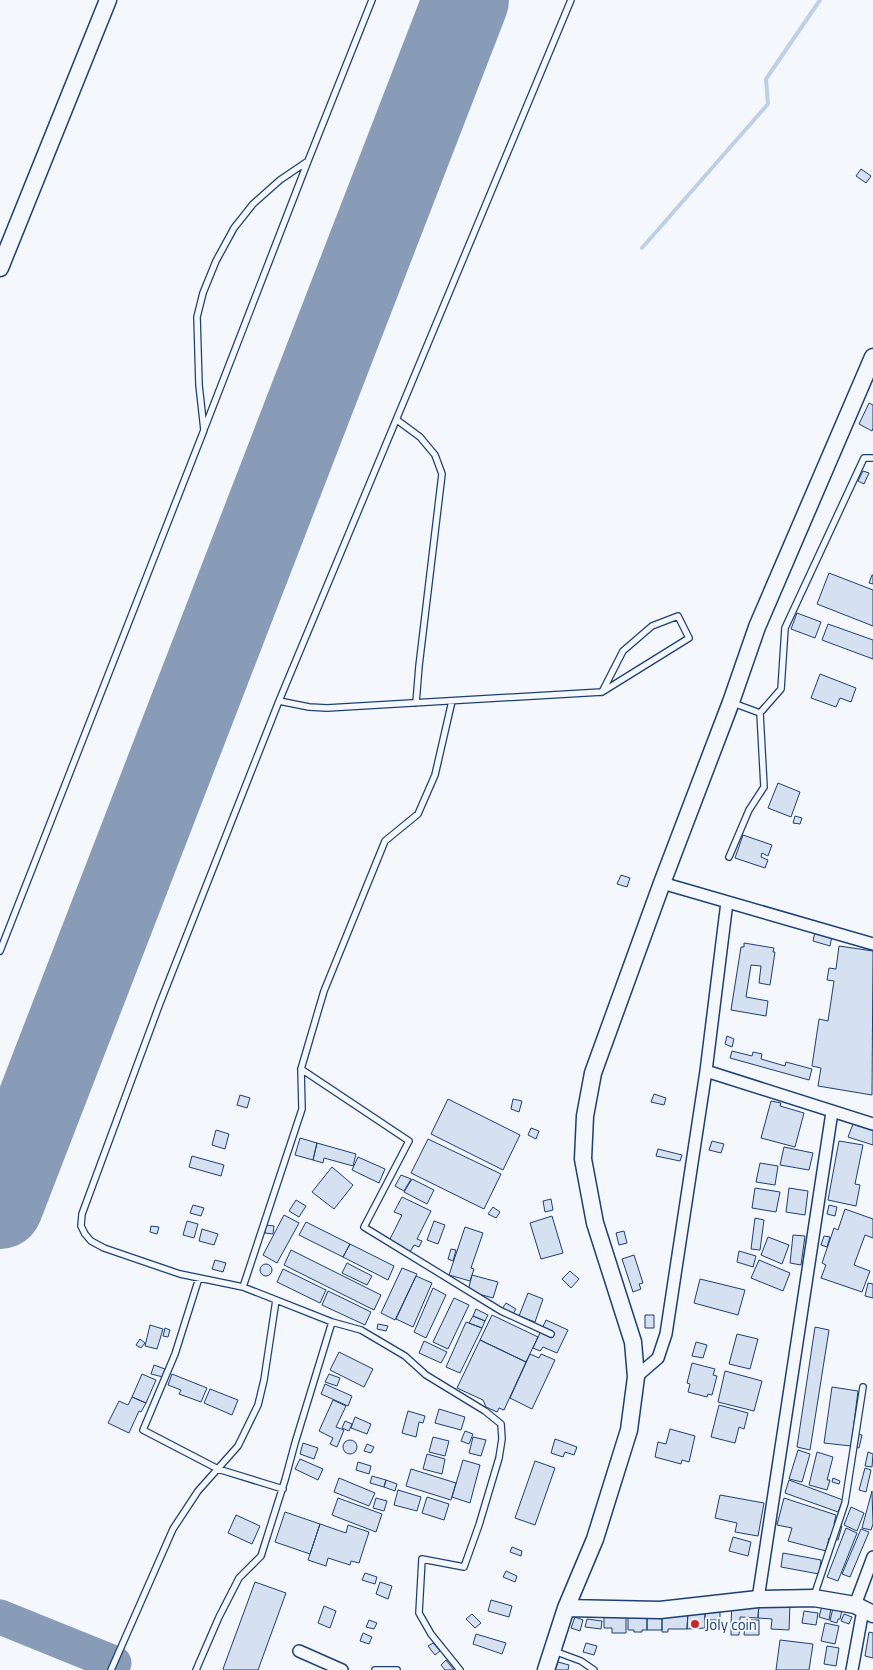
<svg xmlns="http://www.w3.org/2000/svg" width="873" height="1670" viewBox="0 0 873 1670" font-family="'Titillium Web',sans-serif">
	<style>
		.lines { fill: none; stroke-linecap: round; stroke-linejoin: round }
		.stream { stroke: #bed0e5; stroke-width: 4 }
		.taxiway { stroke: #889bb7; stroke-width: 35 }
		.runway { stroke: #889bb7; stroke-width: 86 }
		.building { fill: #d5e0f0; stroke: #1d3f73 }
		.lane-casing { stroke: #1d3f73; stroke-width: 8 }
		.street-casing { stroke: #1d3f73; stroke-width: 14 }
		.secondary-casing { stroke: #1d3f73; stroke-width: 19 }
		.lane { stroke: #f4f7fb; stroke-width: 5.5 }
		.street { stroke: #f4f7fb; stroke-width: 11 }
		.secondary { stroke: #f4f7fb; stroke-width: 16 }
		.poi-dot { fill: #c62828; stroke: #f4f7fb; stroke-width: 2 }
		.labels { text-anchor: middle; dominant-baseline: central; stroke-width: 4; stroke-linejoin: round; paint-order: stroke }
		.poi-label { font-size: 15px; fill: #1d3f73; stroke: #f4f7fb; text-anchor: start }
	</style>
	<rect width="100%" height="100%" fill="#f4f7fb"/>
	<g class="lines">
		<!-- stream -->
		<path class="stream" d="M642,248l126,-144 -2,-25 54,-79"/>
		<!-- taxiway -->
		<path class="taxiway" d="M0,1617l114,46"/>
		<!-- runway -->
		<path class="runway" d="M0,1206l466,-1206"/>
	</g>
	<!-- building -->
	<path class="building" d="M861,169l10,7 -5,7 -10,-7z
		M869,403l4,2v23l-1,3 -13,-7z
		M863,471l6,2 -5,11 -6,-3z
		M829,573l44,17v36l-56,-22z
		M872,575h1v9l-4,-1z
		M797,613l24,9 -6,16 -24,-9z
		M828,624l45,16v19l-51,-19z
		M820,674l36,14 -5,14 -11,-4 -4,9 -25,-9z
		M778,783l22,9 -9,25 -23,-9z
		M795,816l7,2 -2,6 -7,-1z
		M743,835l29,10 -4,11 -6,-3 -1,4 7,3 -3,8 -30,-10z
		M621,875l9,3 -3,9 -10,-3z
		M816,927l17,4 -3,15 -17,-5z
		M744,943l30,5 -1,4h2l-5,33 -11,-2 2,-17 -10,-1 -5,32 22,4 -2,15 -35,-6 10,-63h3z
		M839,946l34,5 -1,144 -54,-9 3,-18 -9,-2 7,-47 9,2 6,-40 -7,-1 2,-12 7,1z
		M727,1036l7,3 -2,8 -7,-3z
		M732,1051l20,5 1,-4 9,2 -1,5 24,7 1,-4 26,7 -3,11 -79,-22z
		M654,1094l12,4 -2,7 -13,-3z
		M240,1095l10,3 -3,10 -10,-3z
		M448,1099l72,36 -17,35 -72,-36z
		M513,1099l9,2 -3,11 -8,-3z
		M771,1101l10,2 -1,3 24,7 -9,34 -34,-9z
		M853,1124l20,6v15l-25,-8z
		M531,1128l8,3 -3,8 -8,-4z
		M216,1130l13,4 -4,15 -13,-4z
		M300,1138l17,5 -4,17 -18,-5z
		M428,1139l73,35 -17,35 -73,-36z
		M712,1141l12,3 -3,9 -12,-3z
		M839,1141l24,4 -8,39 5,1 -4,21 -28,-6z
		M317,1143l39,11 -3,12 -29,-8 -1,5 -10,-3z
		M784,1147l29,6 -4,17 -29,-5z
		M658,1149l24,6 -2,6 -24,-5z
		M192,1156l32,9 -3,11 -32,-9z
		M358,1157l27,12 -6,14 -27,-13z
		M760,1163l18,3 -3,19 -19,-3z
		M332,1167l21,18 -19,24 -22,-17z
		M401,1175l10,4 -7,12 -9,-5z
		M412,1179l22,11 -7,14 -23,-12z
		M755,1188l25,4 -4,20 -24,-4z
		M789,1188l19,3 -3,24 -19,-3z
		M402,1197l29,14 -14,28 5,2 -3,6 -5,-2 -4,7 -21,-11 13,-26 -8,-3z
		M551,1199l2,11 -8,2 -2,-11z
		M296,1200l10,6 -7,11 -10,-6z
		M193,1205l11,3 -3,8 -11,-3z
		M829,1205l8,2 -2,9 -8,-2z
		M493,1207l7,5 -4,6 -8,-4z
		M845,1209l28,10v19l-8,-3 -11,30 16,6 -8,21 -41,-14 5,-13 -4,-2 12,-35 4,2z
		M284,1215l15,8 -22,40 -14,-8z
		M552,1216l11,37 -22,6 -11,-36z
		M755,1218l9,2 -4,30 -9,-1z
		M187,1221l11,3 -4,14 -11,-3z
		M434,1221l11,4 -7,19 -11,-4z
		M306,1222l44,22 -7,13 -44,-22z
		M266,1225l8,1 -1,8 -8,-1z
		M151,1226l8,1 -2,7 -7,-2z
		M465,1227l18,6 -12,35 3,1 -4,12 -21,-6z
		M202,1229l16,5 -4,11 -15,-4z
		M624,1231l3,12 -8,2 -3,-12z
		M793,1235l12,1 -4,29 -11,-2z
		M824,1236l6,1 -3,10 -6,-2z
		M768,1237l21,8 -7,19 -21,-9z
		M350,1244l44,22 -6,14 -45,-23z
		M451,1249l5,1 -3,11 -5,-2z
		M291,1250l90,45 -7,15 -90,-45z
		M739,1251l17,5 -3,11 -16,-5z
		M634,1255l9,28 -4,1 2,5 -8,3 -11,-33z
		M215,1260l11,3 -3,9 -11,-3z
		M759,1260l31,13 -7,18 -32,-13z
		M347,1263l25,13 -5,9 -25,-12z
		M260 1270a6 6 0 1 1 12 0a6 6 0 1 1-12 0Z
		M402,1268l15,6 -22,46 -14,-7z
		M283,1269l43,21 -6,13 -43,-21z
		M570,1271l9,8 -8,9 -9,-9z
		M472,1275l26,7 -5,16 -25,-7z
		M416,1276l16,7 -19,44 -17,-8z
		M700,1279l45,11 -7,25 -44,-12z
		M868,1283l5,1v14l-8,-2z
		M433,1288l13,7 -20,43 -12,-6z
		M328,1291l43,21 -6,13 -43,-20z
		M528,1293l15,6 -8,23 -16,-6z
		M454,1298l15,7 -21,44 -15,-7z
		M506,1303l10,6 -6,10 -10,-7z
		M476,1309l12,6 -3,6 -12,-5z
		M492,1315l46,22 -12,25 -46,-22z
		M645,1315h9v13h-9z
		M473,1316l12,5 -3,7 -13,-5z
		M546,1320l22,10 -11,23 -14,-6 -3,4 -7,-3z
		M466,1322l16,6 -22,45 -14,-6z
		M378,1324l10,2 -2,5 -9,-2z
		M150,1325l13,4 -6,20 -12,-3z
		M815,1327l14,3 -19,120 -13,-3z
		M165,1328l5,2 -2,7 -5,-1z
		M737,1334l21,5 -8,30 -21,-5z
		M140,1339l5,4 -4,5 -5,-3z
		M480,1340l46,22 -22,48 -5,-2 -2,4 -11,-5 -3,-7 -26,-12z
		M424,1341l23,11 -6,11 -22,-10z
		M696,1342l11,3 -4,13 -11,-2z
		M339,1352l34,17 -9,18 -34,-17z
		M530,1354l9,4 2,-4 14,6 -23,49 -22,-11z
		M692,1363l23,6 -2,6 4,1 -5,19 -4,-1 -1,3 -19,-5 2,-8 -3,-1z
		M154,1365l11,4 -2,8 -12,-3z
		M725,1371l37,10 -8,30 -36,-9z
		M142,1374l14,6 -10,23 -14,-6z
		M172,1374l35,14 -6,14 -22,-8 2,-4 -13,-5z
		M329,1374l11,4 -3,8 -12,-4z
		M325,1384l27,12 -4,10 -27,-12z
		M832,1387l26,4 -7,55 -27,-3z
		M210,1389l28,11 -6,15 -28,-12z
		M132,1397l14,6 -5,9 -2,-1 -10,22 -21,-10 11,-22 9,4z
		M333,1400l13,6 -10,21 8,3 -7,17 -7,-3 3,-6 -14,-7z
		M719,1405l29,8 -4,16 -5,-2 -4,16 -24,-6z
		M439,1409l26,8 -4,13 -26,-7z
		M408,1411l17,5 -2,7 -4,-1 -3,15 -14,-4z
		M355,1417l16,7 -4,10 -16,-6z
		M345,1421l7,3 -3,7 -7,-3z
		M670,1429l25,7 -6,26 -7,-2 -1,4 -26,-7 3,-15 8,2z
		M465,1431l8,3 -4,10 -8,-3z
		M857,1434l5,1 -3,13 -4,-1z
		M433,1437l16,4 -4,15 -16,-4z
		M473,1437l13,3 -5,16 -12,-3z
		M555,1439l22,8 -3,8 -9,-3 -2,5 -12,-4z
		M343 1447a7 7 0 1 1 14 0a7 7 0 1 1-14 0Z
		M303,1443l15,5 -4,11 -14,-5z
		M367,1444l7,3 -3,6 -7,-2z
		M798,1450l12,4 -8,28 -13,-3z
		M817,1452l16,5 -6,23h3l-3,10 -18,-5z
		M868,1452l5,2 -1,13 -7,-1z
		M427,1454l18,5 -3,15 -19,-5z
		M300,1459l23,10 -5,11 -23,-11z
		M463,1460l17,5 -10,38 -18,-6z
		M535,1461l20,7 -20,57 -20,-7z
		M358,1462l13,4 -2,8 -13,-4z
		M865,1468l6,2 -5,22 -7,-2z
		M411,1469l45,14 -5,17 -45,-14z
		M372,1476l14,4 -2,7 -14,-4z
		M339,1478l36,15 -6,13 -35,-14z
		M833,1478l7,3 -1,3 -7,-2z
		M386,1480l11,4 -2,7 -11,-4z
		M789,1480l54,20 -5,12 -53,-19z
		M398,1490l23,7 -4,14 -23,-6z
		M872,1491l1,33 -2,6 -9,-2z
		M720,1495l44,8 -6,33 -23,-4 2,-9 -22,-5z
		M427,1497l22,7 -5,16 -22,-7z
		M338,1498l44,16 -6,18 -44,-17z
		M376,1498l11,3 -3,10 -11,-3z
		M784,1498l52,17 -2,9 8,2 -4,14 -9,-2 -3,13 -38,-10 4,-13 -15,-3z
		M851,1507l13,6 -7,18 -13,-6z
		M285,1512l35,12 -10,30 -35,-12z
		M236,1515l24,11 -8,18 -24,-11z
		M320,1524l26,9 2,-8 21,7 -10,31 -8,-2 -1,4 -22,-7 -2,8 -18,-6z
		M846,1528l11,5 -19,48 -11,-4z
		M861,1529l8,3 -19,45 -8,-3z
		M733,1537l18,5 -3,14 -19,-5z
		M512,1547l10,4 -1,5 -11,-4z
		M783,1553l38,7 -2,14 -38,-7z
		M506,1571l11,5 -2,6 -12,-5z
		M365,1573l12,4 -2,7 -13,-4z
		M255,1582l31,11 -28,77h-34l-1,-1z
		M380,1582l12,4 -4,13 -12,-5z
		M491,1600l21,6 -3,11 -21,-6z
		M732,1601l27,2 -1,15 -18,-1v8l-9,-1z
		M759,1603l31,1 -1,26 -18,-1 1,-10 -14,-1z
		M324,1606l12,5 -6,17 -12,-5z
		M822,1606l9,2 -2,12 -10,-3z
		M833,1608l9,2 -2,9h-2l-1,4 -7,-2z
		M804,1611l14,2 -2,12 -14,-2z
		M662,1612h26l-1,17h-19v3h-6z
		M662,1612v18h-15v-17z
		M688,1612h17v16l-18,1z
		M705,1612h15v8h-15z
		M604,1613h22v20h-14v-5h-8z
		M628,1613h19v17h-5v2h-8v-2h-6z
		M472,1614l9,9 -6,5 -9,-9z
		M844,1614l8,3 -3,7 -8,-3z
		M575,1617l8,3 -3,11 -9,-3z
		M587,1619l15,2 -1,8 -16,-2z
		M369,1620l8,3 -3,6 -8,-2z
		M751,1620h8v15h-15l1,-9h6z
		M825,1623l14,3 -4,18 -14,-3z
		M731,1624l9,1 -1,10h-8z
		M869,1632l4,1v25l-8,-2z
		M363,1633l9,4 -3,7 -9,-3z
		M476,1634l30,9 -4,11 -29,-10z
		M780,1640l33,4 -4,26h-33z
		M433,1643l7,8 -5,4 -7,-9z
		M586,1643l11,3 -3,9 -11,-3z
		M827,1646l12,2 -3,18 -12,-2z
		M446,1660l8,10h-9l-4,-5z
		M558,1662l11,3 -1,5h-13z"/>
	<g class="lines">
		<!-- lane casing -->
		<g class="lane-casing">
			<path id="lane" d="M397,420l23,17 15,18 7,19 -23,192 -3,37
				M205,427l103,-266
				M279,701l30,6 18,1 275,-16 87,-54 -11,-22 -26,10 -29,25 -21,41
				M733,703l27,10 21,-24 4,-61 79,-170h9
				M729,857l20,-47 15,-23 -4,-74
				M0,951l204,-521 -5,-45 -2,-68 6,-24 13,-32 18,-33 19,-24 27,-24 28,-19 64,-161
				M301,1069l108,72 -45,86 137,84 50,23
				M199,1278l-24,76 -32,76 75,39 65,20
				M243,1287l59,-178 -1,-40 23,-78 61,-150 33,-27 17,-39 17,-74
				M814,1596l31,-93 18,-116
				M554,1651l27,10 13,9
				M111,1670l62,-141 25,-38 40,-45 20,-41 6,-25 12,-80
				M196,1670l23,-53 20,-39 22,-22 24,-76 10,-37 37,-121
				M375,1670h22
				M460,1670l-29,-36 -12,-21 3,-54 42,8 15,-42 20,-67 3,-19 -1,-15 -16,-13 -59,-36 -21,-19 -44,-26 -29,-8 -89,-35 -63,-13 -76,-26 -13,-7 -6,-7 -4,-8 1,-12 78,-211 119,-302 292,-701"/>
		</g>
		<!-- street casing -->
		<g class="street-casing">
			<path id="street" d="M662,883l211,61
				M706,1071l167,53
				M636,1377l22,-19 8,-24 40,-263 21,-169
				M758,1599l74,-487
				M855,1605l18,-48
				M299,1651l43,19
				M852,1670l11,-60"/>
		</g>
		<!-- secondary casing -->
		<g class="secondary-casing">
			<path id="secondary" d="M0,268l108,-268
				M566,1608l94,2 98,-11 56,-1 41,7 18,9
				M546,1670l20,-62 29,-69 34,-109 7,-53 -3,-35 -38,-119 -12,-64 2,-43 8,-43 69,-190 69,-181 26,-75 116,-270"/>
		</g>
		<!-- lane -->
		<use href="#lane" class="lane"/>
		<!-- street -->
		<use href="#street" class="street"/>
		<!-- secondary -->
		<use href="#secondary" class="secondary"/>
	</g>
	<!-- markers -->
	<circle class="poi-dot" cx="695" cy="1624" r="5"/>
	<g class="labels">
		<!-- poi labels -->
		<g class="poi-label">
			<text x="705" y="1624">Joly coin</text>
		</g>
	</g>
</svg>
